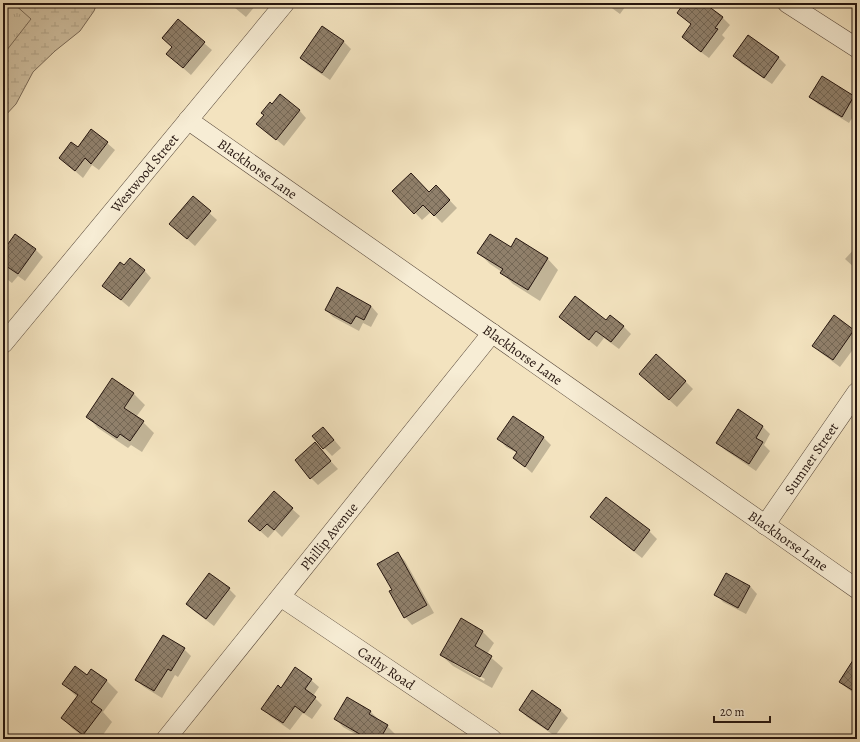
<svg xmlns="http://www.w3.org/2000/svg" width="860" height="742" viewBox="0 0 860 742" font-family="Alegreya,serif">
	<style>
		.wetland { fill: url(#wetland-marsh); stroke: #7a6a58 }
		.park { fill: url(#park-tufts); stroke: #7a6a58 }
		.shadow { fill: #0003; fill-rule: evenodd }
		.building { fill: url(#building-cross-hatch); stroke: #25150f }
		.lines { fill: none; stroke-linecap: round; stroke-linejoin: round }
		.minor-casing { stroke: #58483b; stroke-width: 20 }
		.minor { stroke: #f7edd5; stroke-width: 19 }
		.labels { text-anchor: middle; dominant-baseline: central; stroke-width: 3; stroke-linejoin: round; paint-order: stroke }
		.street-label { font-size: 14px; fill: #25150f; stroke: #f7edd5 }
	</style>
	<defs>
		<pattern id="wetland-marsh" width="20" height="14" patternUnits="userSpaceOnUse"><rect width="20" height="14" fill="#d0c0a1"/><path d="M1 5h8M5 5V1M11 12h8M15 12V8" fill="none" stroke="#b2a489"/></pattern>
		<pattern id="park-tufts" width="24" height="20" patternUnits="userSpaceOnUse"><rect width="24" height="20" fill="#d0c0a1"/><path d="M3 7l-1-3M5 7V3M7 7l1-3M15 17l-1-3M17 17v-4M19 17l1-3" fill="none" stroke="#b2a489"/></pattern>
		<pattern id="building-cross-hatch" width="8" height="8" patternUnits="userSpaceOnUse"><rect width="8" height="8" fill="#90806b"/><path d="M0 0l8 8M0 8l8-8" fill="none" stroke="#756856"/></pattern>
	</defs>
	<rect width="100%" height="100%" fill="#f3e3bf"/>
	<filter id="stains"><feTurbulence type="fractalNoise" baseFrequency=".005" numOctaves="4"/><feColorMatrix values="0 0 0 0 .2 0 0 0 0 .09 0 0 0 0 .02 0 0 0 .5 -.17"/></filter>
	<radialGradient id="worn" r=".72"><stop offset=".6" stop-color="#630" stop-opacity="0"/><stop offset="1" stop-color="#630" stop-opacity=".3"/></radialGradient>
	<!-- wetland -->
	<path class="wetland" d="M3,3h94l-3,8 -14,20 -25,20 -22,21 -17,32 -13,14z"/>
	<!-- park -->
	<path class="park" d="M3,3h10l18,16 -28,36z"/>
	<!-- shadow -->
	<path class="shadow" d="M229,3h34l-4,4 -3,-2 -10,12z
		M605,3h23l-8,11z
		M686,3h16l21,15 7,7 -8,10 3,3 -16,20 -19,-14 -7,-7 9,-12 -14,-12z
		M178,21l34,29 -21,25 -16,-14 -2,-14z
		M343,41l8,8 -21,31 -22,-15 -7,-7z
		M734,56l44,1 8,8 -14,19 -30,-20z
		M853,96l4,4v10l-8,13 -31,-19 -8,-7z
		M272,105l27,5 7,8 -22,28 -26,-22z
		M107,143l8,7 -16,20 -7,-5 -9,13 -23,-20 18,-10z
		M436,186l21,22 -15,15 -11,-11 -9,8 -28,-29 35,2z
		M193,198l24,22 -22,26 -17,-15z
		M857,246v24l-12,-11z
		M511,248l36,10 11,12 -18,31 -27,-17 -11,-11v-1l-12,-8 -11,-11z
		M35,249l8,8 -18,24 -7,-5 -6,7 -9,-7v-23z
		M124,266l20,4 7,8 -22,29 -25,-21z
		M371,306l7,8 -7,13 -8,-4 -4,8 -26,-14 -7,-7z
		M560,317l46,4 17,5 8,8 -12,15 -15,-11 -7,9 -29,-23z
		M834,317l23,17v10l-17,23 -19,-14 -8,-7z
		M640,374l45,7 8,8 -16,18z
		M112,379l22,15 11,11 -9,12 7,5 11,11 -12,19 -11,-7 -3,3 -30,-20 -11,-12z
		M739,411l24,16 7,7 -6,11 6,6 -14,20 -31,-21 -7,-8z
		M513,417l31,21 7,7 -19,28 -18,-16 3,-4 -11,-6 -7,-8z
		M330,435l11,13 -9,8 -19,-20z
		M315,444l23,25 -20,16 -7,-7z
		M3,479l3,4 -3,4z
		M274,493l26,23 -18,21 -7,-7 -7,8 -19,-17z
		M606,498l43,33 8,8 -15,19 -43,-34 -7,-7z
		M398,553l7,8 29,52 -22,12 -7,-8 -12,-27z
		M750,586l7,8 -11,20 -23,-12 -7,-8z
		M229,589l7,7 -22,30 -20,-15 -7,-7z
		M483,632l11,11 -7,11 16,14 -11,20 -39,-22 -12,-11zM453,661l32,18 -1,2 -31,-18z
		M184,649l7,7 -13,21 -3,-2 -13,23 -18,-11 -8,-7z
		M857,664v42l-4,-5 4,-6 -9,-6 -8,-7z
		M92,670l15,11 11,11 -15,20 9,10 -12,17h-13l-14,-10 -11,-11 15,-21 -14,-13 24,-7z
		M311,680l8,7 -6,9 9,9 -10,14 -9,-6 -13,17 -20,-14 -7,-8 18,-19z
		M533,691l28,20 7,7 -13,18 -28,-19 -7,-7z
		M371,712l7,7 -1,1 10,6 8,8 -4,5h-27l-21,-12 -7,-8z
		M3,733l7,1 5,5h-12z"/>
	<!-- building -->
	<path class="building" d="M684,3h20l19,14 -8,11 3,1 -17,23 -19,-15 9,-13 -14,-11z
		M178,19l27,23 -22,26 -17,-14 6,-7 -10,-9z
		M322,26l22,15 -22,32 -22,-15z
		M748,35l31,22 -15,21 -31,-22z
		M822,76l32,20 -12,21 -33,-20z
		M280,94l20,16 -24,30 -20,-16 8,-9 -3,-2 9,-11 2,2z
		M91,129l17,13 -17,22 -6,-6 -10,13 -16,-13 12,-16 7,5z
		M411,173l18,19 7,-7 14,15 -16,16 -11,-11 -9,9 -22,-23z
		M193,196l18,15 -24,28 -18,-15z
		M15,234l21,15 -18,25 -15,-10v-13z
		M490,234l21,13 5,-9 32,20 -20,32 -28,-17 3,-4 -26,-16z
		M130,258l15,12 -24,30 -19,-14 18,-24 4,3z
		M337,287l34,19 -7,14 -8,-4 -5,8 -26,-14z
		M575,296l31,24 4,-5 14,11 -13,16 -15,-11 -7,9 -30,-23z
		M834,315l20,15 -21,30 -21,-14z
		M656,354l30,27 -17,19 -30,-26z
		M112,378l22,15 -10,15 20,13 -14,20 -10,-7 -3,4 -31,-21z
		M738,409l25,17 -7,12 7,4 -14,22 -33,-21z
		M513,416l31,21 -19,30 -12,-9 4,-6 -20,-13z
		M323,427l11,13 -11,9 -11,-13z
		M315,442l16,19 -21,18 -15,-19z
		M274,491l19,17 -19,22 -7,-6 -7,7 -12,-10z
		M606,497l44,33 -16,21 -44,-34z
		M398,552l29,53 -23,13 -15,-27 3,-1 -15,-26z
		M209,573l21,15 -24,31 -20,-15z
		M726,573l24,13 -12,22 -24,-13z
		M461,618l22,13 -8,15 17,10 -12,21 -40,-22z
		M163,635l22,13 -14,23 -3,-2 -14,22 -19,-11z
		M857,654v39l-18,-11z
		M75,666l12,9 4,-6 16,11 -16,22 11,8 -19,25 -22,-17 17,-23 -16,-11z
		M295,667l17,12 -7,10 11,8 -12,16 -9,-7 -12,17 -22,-14 17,-24 3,3z
		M532,690l29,20 -13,20 -29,-20z
		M347,697l24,14 -2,3 19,11 -8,14h-12l-34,-20z"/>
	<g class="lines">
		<!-- minor casing -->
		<g class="minor-casing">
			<g id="minor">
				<path d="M787,3l70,45"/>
				<path id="s1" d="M188,120l669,469"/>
				<path id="s2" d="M3,344l282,-341"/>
				<path id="s3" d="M765,525l92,-133"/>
				<path id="s4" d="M281,597l211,142"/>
				<path id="s5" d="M166,739l326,-406"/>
			</g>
		</g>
		<!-- minor -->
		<use href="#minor" class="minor"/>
	</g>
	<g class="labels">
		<!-- street labels -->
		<g class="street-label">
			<text stroke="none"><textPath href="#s1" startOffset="85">Blackhorse Lane</textPath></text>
			<text stroke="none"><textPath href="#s2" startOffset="222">Westwood Street</textPath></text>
			<text stroke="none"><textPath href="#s1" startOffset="409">Blackhorse Lane</textPath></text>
			<text stroke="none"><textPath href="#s3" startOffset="81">Sumner Street</textPath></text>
			<text stroke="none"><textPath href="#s5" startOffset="260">Phillip Avenue</textPath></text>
			<text stroke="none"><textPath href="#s1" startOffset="733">Blackhorse Lane</textPath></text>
			<text stroke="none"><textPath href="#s4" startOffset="127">Cathy Road</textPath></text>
		</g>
	</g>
	<!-- margin -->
	<rect width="860" height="742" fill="none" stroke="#f3e3bf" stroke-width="16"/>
	<rect x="4" y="4" width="852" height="734" fill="none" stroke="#25150f" stroke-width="2"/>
	<rect x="8" y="8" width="844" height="726" fill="none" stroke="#25150f"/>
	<!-- scale -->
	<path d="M714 716v6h56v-6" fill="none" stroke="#25150f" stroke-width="2"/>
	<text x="720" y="716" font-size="12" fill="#25150f" stroke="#f7edd5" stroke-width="3" paint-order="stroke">20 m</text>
	<rect width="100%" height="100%" filter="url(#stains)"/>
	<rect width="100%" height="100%" fill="url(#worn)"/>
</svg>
